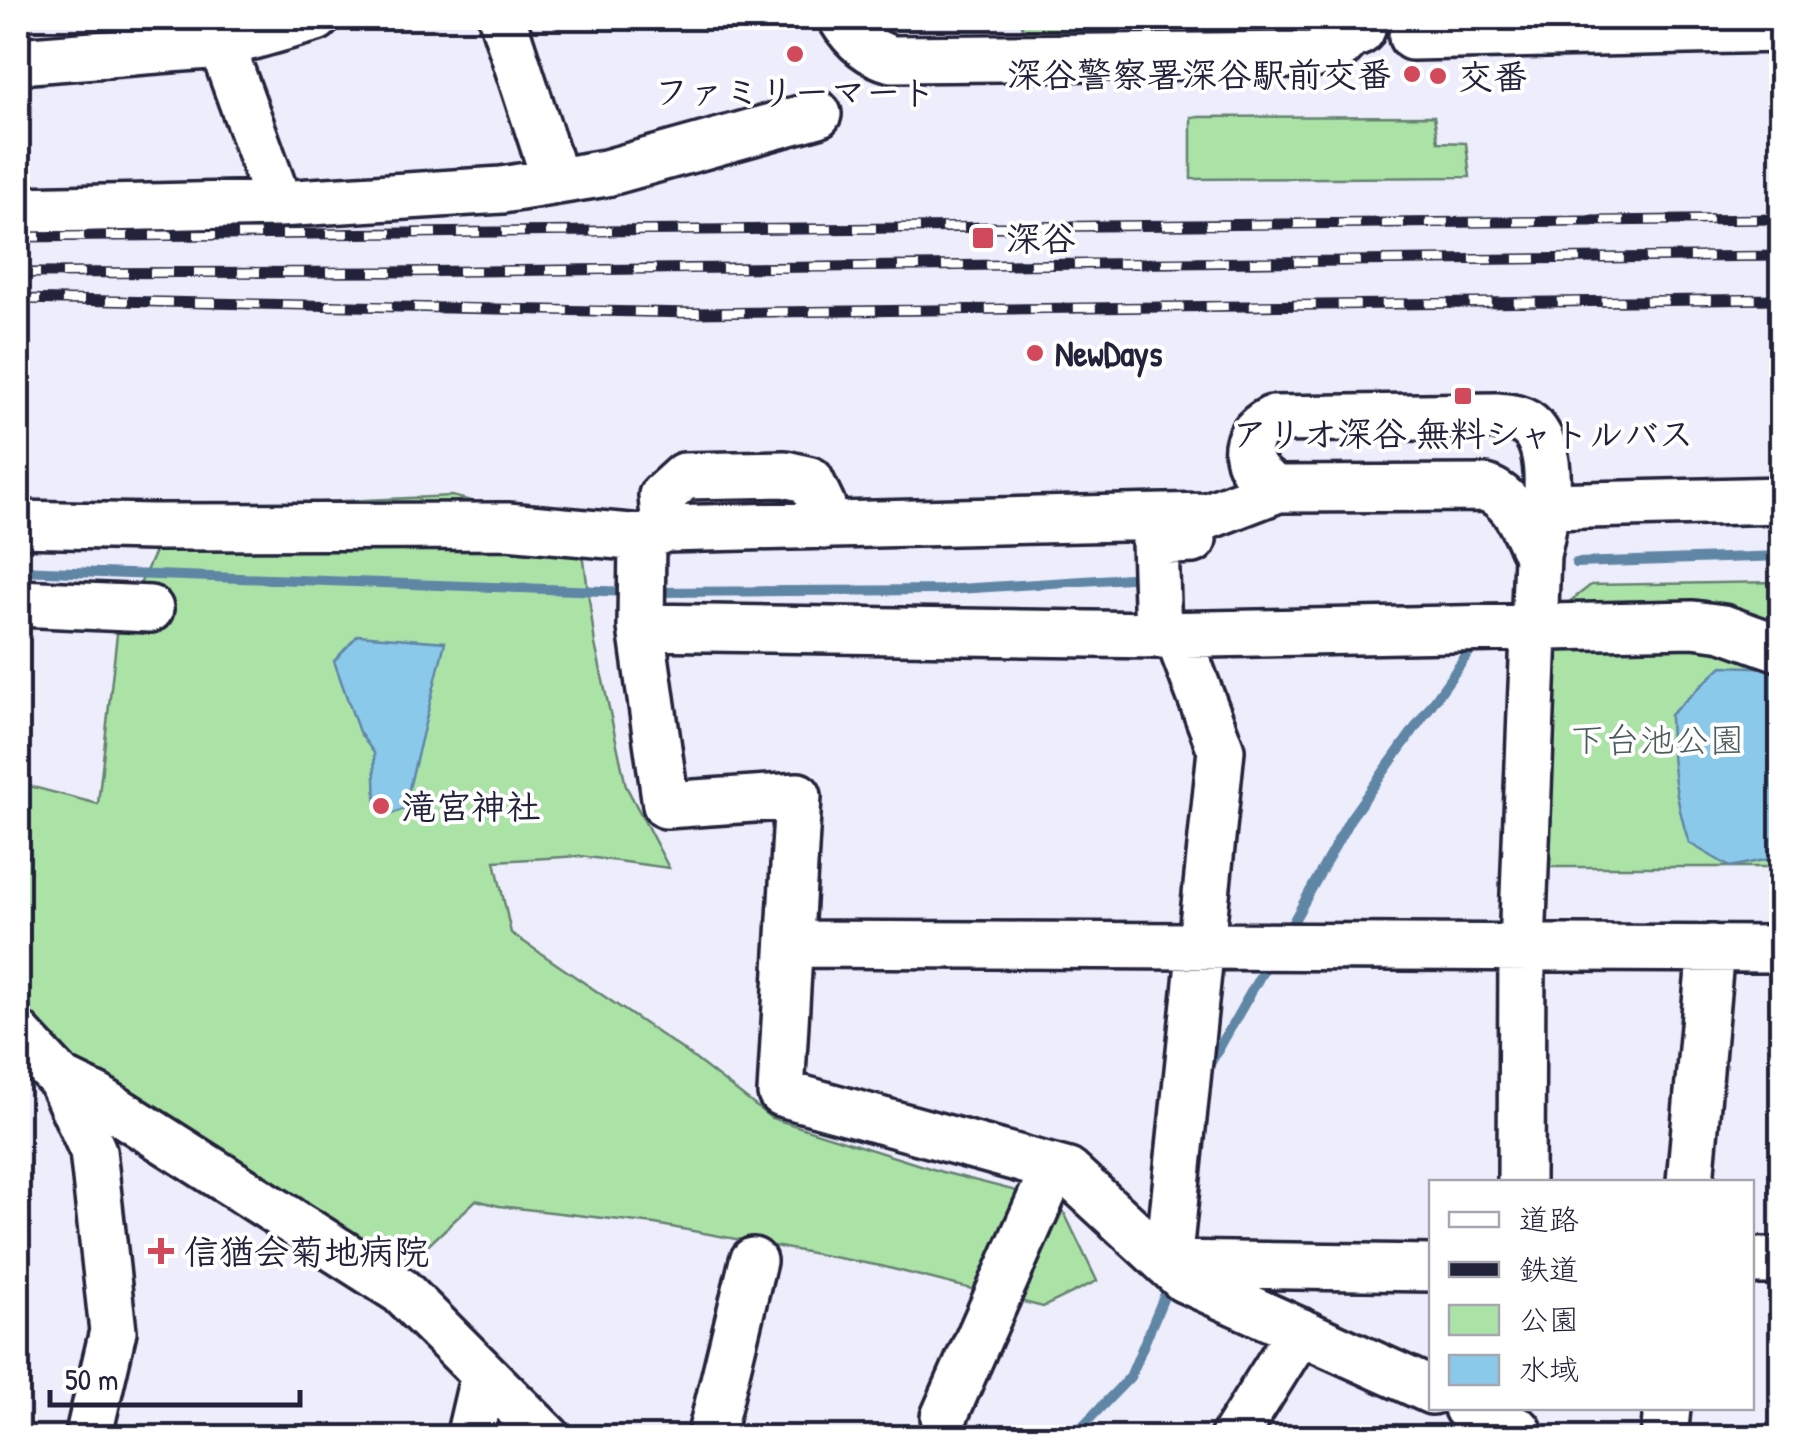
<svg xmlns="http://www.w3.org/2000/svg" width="1799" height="1455" viewBox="0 0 1799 1455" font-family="'Patrick Hand','Klee One',sans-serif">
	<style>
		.green { fill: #abe3a7; stroke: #668271; stroke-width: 2.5 }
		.water { fill: #8bc9eb; stroke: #6186a5; stroke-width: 2.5 }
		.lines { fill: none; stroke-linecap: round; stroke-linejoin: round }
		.stream { stroke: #6186a5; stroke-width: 10 }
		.minor-casing { stroke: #22223b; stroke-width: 52 }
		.major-casing { stroke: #22223b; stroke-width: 62 }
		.minor { stroke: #fff; stroke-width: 45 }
		.major { stroke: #fff; stroke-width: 55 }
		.rail-casing { stroke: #22223b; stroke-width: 11 }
		.rail { stroke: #fff; stroke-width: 8; stroke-dasharray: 22; stroke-linecap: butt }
		.poi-dot { fill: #d1495b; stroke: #fff; stroke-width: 4 }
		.labels { text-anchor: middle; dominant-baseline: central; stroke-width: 8; stroke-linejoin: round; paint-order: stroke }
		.poi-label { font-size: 35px; font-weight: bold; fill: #22223b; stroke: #fff; text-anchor: start }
		.park-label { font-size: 35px; fill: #4b5c5b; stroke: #fff }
	</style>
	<rect width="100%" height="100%" fill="#ededfc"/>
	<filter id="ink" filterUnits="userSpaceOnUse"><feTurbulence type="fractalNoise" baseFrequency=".01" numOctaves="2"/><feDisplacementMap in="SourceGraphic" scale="20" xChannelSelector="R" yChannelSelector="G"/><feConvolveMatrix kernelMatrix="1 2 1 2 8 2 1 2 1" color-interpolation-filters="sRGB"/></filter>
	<g filter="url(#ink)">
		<!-- green -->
		<path class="green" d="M1019,18h138v26h-122l-10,-10z
			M1434,116l4,26 28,1 4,34 -279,2v-62z
			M452,496l128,34 15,114 31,142 43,82 -89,-12 -85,5 16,72 175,119 85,66 171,54 117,30 38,79 -54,26 -162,-41 -226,-42 -156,-18 -23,-6 -78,74 -78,-64 -261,-148 -41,-46v-233l80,21 19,-170 47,-102 73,-26z
			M1781,582v285h-256l11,-239 55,-43z"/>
		<!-- water -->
		<path class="water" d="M358,635l87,7 -41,167 -15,6 -13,-10 -2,-52 -15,-21 -25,-71z
			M1722,666l59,2v185l-7,5 -44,9 -41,-24c-14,-43 -18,-83 -19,-128z"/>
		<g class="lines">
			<!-- stream -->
			<path class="stream" d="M1576,563l206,-7
				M18,570l613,22
				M653,592l289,-2 203,-13
				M1287,933l63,-114 127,-178
				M1206,1071l61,-107
				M1071,1438l59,-61 41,-97"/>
			<!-- minor casing -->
			<g class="minor-casing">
				<path id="minor" d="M212,18l67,186 223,-14 104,-17 212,-59
					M502,18l53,162
					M841,18c12,20 28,35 51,41l422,-4 26,-9 17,-18
					M1412,37l370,-8
					M18,61l203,-16 95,-27
					M18,210l261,-6
					M1548,506l234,-6
					M18,524l133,3 356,-1 135,12 23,-9 543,-13 70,-27
					M665,529l-3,-33 22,-20 101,-2 25,6 12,25 2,21
					M642,538l-1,89 25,178 132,-9 -17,297 287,79 116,107 248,112
					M18,603l132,6
					M641,627l517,8 535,-11 30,4 59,21
					M1177,634l44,116 -53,514 264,4
					M1158,635l-3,-93 38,-2 -1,-9h-8
					M791,944l991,5
					M18,1034l43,46 32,71 20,180 -25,107
					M61,1080l37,18 303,193 147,147
					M1521,1182l1,-235 15,-392c8,-33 20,-98 -4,-126 -10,-11 -24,-12 -37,-13l-224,3c-38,19 -28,54 6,70l208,-1c29,11 38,41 51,67
					M1690,1182l21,-234
					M1752,1261h30
					M1467,1408l52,23
					M944,1417l110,-249
					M469,1438l15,-64
					M710,1438l43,-177
					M1233,1438l67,-107
					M1664,1438l3,-30"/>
			</g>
			<!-- major casing -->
			<g class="major-casing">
				<path id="major" d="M1357,28l1,-10"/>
			</g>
			<!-- minor -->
			<use href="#minor" class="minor"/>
			<!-- major -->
			<use href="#major" class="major"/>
			<!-- rail casing -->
			<g class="rail-casing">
				<path id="rail" d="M18,237l1764,-18
					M18,273l370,-1 1394,-16
					M18,299l675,14 1089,-14"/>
			</g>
			<!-- rail -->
			<use href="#rail" class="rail"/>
		</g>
	</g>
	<!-- markers -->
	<g class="poi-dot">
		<circle cx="795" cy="54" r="10"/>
		<circle cx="1412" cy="74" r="10"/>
		<circle cx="1438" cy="76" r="10"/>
		<rect x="971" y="226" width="24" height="24" rx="5"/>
		<circle cx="1035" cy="353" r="10"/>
		<rect x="1453" y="386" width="20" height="20" rx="5"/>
		<circle cx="381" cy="806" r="10"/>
		<path d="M156 1236h10v10h10v10h-10v10h-10v-10h-10v-10h10z"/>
	</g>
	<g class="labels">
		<!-- poi labels -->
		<g class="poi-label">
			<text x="1392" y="74" text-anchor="end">深谷警察署深谷駅前交番</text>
			<text x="1458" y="76">交番</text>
			<text x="795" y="91" text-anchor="middle">ファミリーマート</text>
			<text x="1006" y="238">深谷</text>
			<text x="1055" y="353">NewDays</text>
			<text x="1463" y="433" text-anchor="middle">アリオ深谷 無料シャトルバス</text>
			<text x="401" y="806">滝宮神社</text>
			<text x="184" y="1251">信猶会菊地病院</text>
		</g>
		<!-- park labels -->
		<g class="park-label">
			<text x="1657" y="739">下台池公園</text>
		</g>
	</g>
	<!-- margin -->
	<rect width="1799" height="1455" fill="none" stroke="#fff" stroke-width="60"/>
	<rect x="30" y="30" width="1739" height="1395" fill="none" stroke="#22223b" stroke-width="4" filter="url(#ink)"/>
	<!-- legend -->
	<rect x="1429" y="1180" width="325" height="230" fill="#ffffff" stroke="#a7a7b1" stroke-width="2.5"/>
	<rect x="1449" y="1212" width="50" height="15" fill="#ffffff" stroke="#a7a7b1" stroke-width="2.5"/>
	<text x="1519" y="1230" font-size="30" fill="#22223b">道路</text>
	<rect x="1449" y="1262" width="50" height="15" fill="#22223b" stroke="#a7a7b1" stroke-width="2.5"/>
	<text x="1519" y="1280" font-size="30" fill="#22223b">鉄道</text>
	<rect x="1449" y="1305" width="50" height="30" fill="#abe3a7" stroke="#a7a7b1" stroke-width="2.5"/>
	<text x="1519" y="1330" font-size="30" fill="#22223b">公園</text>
	<rect x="1449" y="1355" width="50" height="30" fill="#8bc9eb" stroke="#a7a7b1" stroke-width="2.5"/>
	<text x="1519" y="1380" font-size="30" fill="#22223b">水域</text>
	<!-- scale -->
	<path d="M50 1390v15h250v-15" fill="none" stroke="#22223b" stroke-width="5"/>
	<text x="65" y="1390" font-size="30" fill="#22223b" stroke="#ffffff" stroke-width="8" paint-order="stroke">50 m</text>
</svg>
